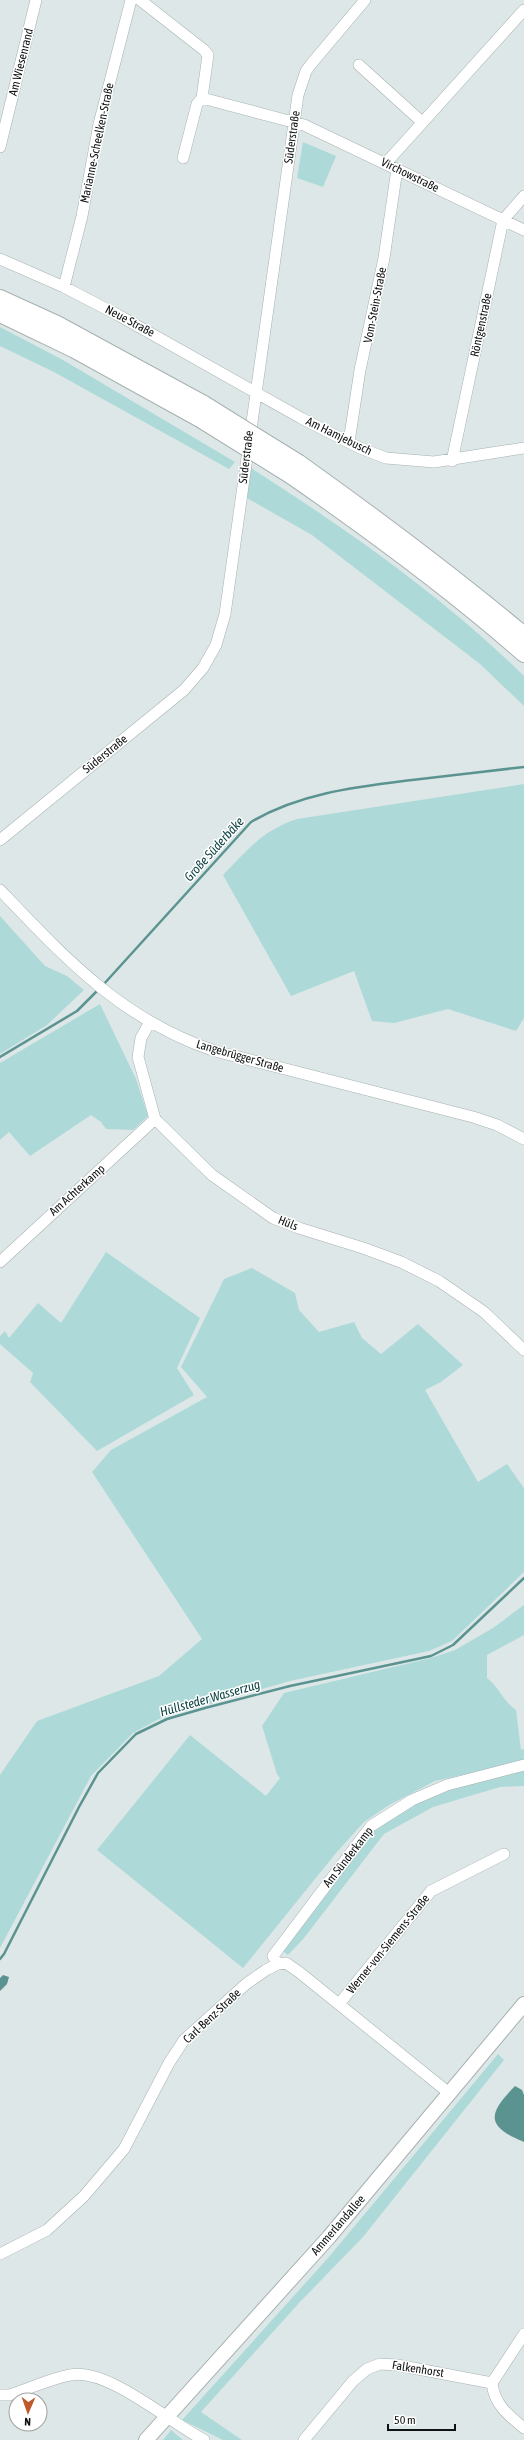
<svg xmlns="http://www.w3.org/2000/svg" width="524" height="2440" viewBox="0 0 524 2440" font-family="'Asap Condensed',sans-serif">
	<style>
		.green { fill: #addad8 }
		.water { fill: #5b9391 }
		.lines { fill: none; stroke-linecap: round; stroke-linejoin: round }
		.stream { stroke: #5b9391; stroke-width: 2.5 }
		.minor-casing { stroke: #a6b1b0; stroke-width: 12 }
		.major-casing { stroke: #a6b1b0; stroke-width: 16 }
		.highway-casing { stroke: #a6b1b0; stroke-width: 18 }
		.minor { stroke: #fff; stroke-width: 11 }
		.major { stroke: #fff; stroke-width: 14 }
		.highway { stroke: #fff; stroke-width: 16 }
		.highway-bridge-casing { stroke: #a6b1b0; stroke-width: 18; stroke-linecap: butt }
		.highway-bridge { stroke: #fff; stroke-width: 16 }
		.labels { text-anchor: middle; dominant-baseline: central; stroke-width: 3; stroke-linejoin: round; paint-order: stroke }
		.street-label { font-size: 12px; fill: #0f1212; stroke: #fff }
		.water-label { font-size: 13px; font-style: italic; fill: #0e4443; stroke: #fff }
	</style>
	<rect width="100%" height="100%" fill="#dde7e7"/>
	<!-- green -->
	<path class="green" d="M303,142l33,14 -13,31 -26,-9z
		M0,327l63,33 172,102 -6,7 -175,-97 -54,-26z
		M251,468c94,60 193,129 273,208v30l-44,-42 -168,-129 -67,-38z
		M524,784v234l-8,13 -68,-22 -54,14 -22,-2 -18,-50 -63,25 -68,-121c24,-25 40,-45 74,-56z
		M0,916l45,50 22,10 17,14 -37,35 -47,29z
		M100,1004l36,75 12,37 -15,14 -27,-1 -5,-7 -10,-7 -61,41 -21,-24 -9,8v-77z
		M106,1252l94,66 -23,50 17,27 -97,56 -67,-69 3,-9 -33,-29v-8l5,-5 4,7 29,-35 23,20z
		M252,1268l43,25 4,17 20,22 35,-10 8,16 19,16 37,-30 45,41 -22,17 -16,8 53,92 29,-18 17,24v84l-72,69 -23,10 -139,30 -129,37 -28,15 -42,43 -91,172v-173l37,-54 122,-45 43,-37 -110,-167 19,-22 96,-53 -26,-30 43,-88z
		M524,1605v30l-37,20v23c13,10 14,21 29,32l5,40 3,-1v12l-89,20 -46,24 -25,17 -28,31 -93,115 -146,-118 93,-115 76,61 14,-18 -3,-4 -15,-48 22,-33 147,-35 24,-8 38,-22z
		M524,1771v15l-24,1 -67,20 -49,27 -80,104 -16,17 -7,-5 92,-120 59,-35 39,-12z
		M498,2054l6,6 -141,177 -64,66 -98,109 41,28h-19l-41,-20 146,-162z
		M171,2430l12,10h-20z"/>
	<!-- water -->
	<path class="water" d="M3,1975l6,2 -2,7 -7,7v-13z
		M515,2086l7,4 2,5v47c-39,-16 -36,-28 -9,-56z"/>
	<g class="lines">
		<!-- stream -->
		<path class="stream" d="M103,985l148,-163c49,-29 105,-35 161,-42 37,-4 75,-9 112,-13
			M0,1057l77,-46 21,-21
			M0,1959l4,-5 75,-147 19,-34 38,-39 31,-15 38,-11 85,-22 141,-30 22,-11 71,-67"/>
		<!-- minor casing -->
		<g class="minor-casing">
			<path id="minor" d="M140,0l64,50 4,5 -6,43 102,27 220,105
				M359,65l63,57
				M0,147l36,-147
				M183,158l14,-54 5,-6
				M386,163l138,-153
				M0,259l64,28 54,28 183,103 59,30 26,10 48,4 90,-14
				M64,287l18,-71 17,-92 32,-124
				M349,442l11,-72 24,-112 13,-89
				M452,461l51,-241 21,-24
				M0,840l184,-150 19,-22 13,-23 9,-31 73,-519 8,-24 6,-8 53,-63
				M0,890c66,69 122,130 215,161l258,66 24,8 27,14
				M150,1022l-9,16 -3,19 17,62 57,56 61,43 26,10 64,20 38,14 38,19 45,31 40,38
				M0,1262l155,-143
				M278,1964l-5,-8 98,-130 41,-26 35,-15 77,-20
				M339,2004l92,-113 73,-37
				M0,2254l47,-24 37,-34 40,-47 45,-86 15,-23 62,-56 20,-14 12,-6 8,-1 13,9 150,121
				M524,2334l-32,49c2,21 16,32 32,45
				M0,2395h9c20,-6 40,-16 61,-20 37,-8 99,47 134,65
				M304,2440l49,-59 14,-12 13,-5 17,1 95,18"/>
		</g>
		<!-- major casing -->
		<g class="major-casing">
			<path id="major" d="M146,2440l183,-203 195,-233"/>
		</g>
		<!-- highway casing -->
		<g class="highway-casing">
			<path id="highway" d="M0,298l57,26 147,80
				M0,314l75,36 125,69
				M299,463c77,55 152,111 225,172
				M290,475c81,56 160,114 234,179"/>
		</g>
		<!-- minor -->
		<use href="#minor" class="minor"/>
		<!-- major -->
		<use href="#major" class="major"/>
		<!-- highway -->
		<use href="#highway" class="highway"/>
		<!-- highway-bridge casing -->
		<g class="highway-bridge-casing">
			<path id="highway-bridge" d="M204,404l95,59
				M200,419l90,56"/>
		</g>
		<!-- highway-bridge -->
		<use href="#highway-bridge" class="highway-bridge"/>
	</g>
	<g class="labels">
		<!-- street labels -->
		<g class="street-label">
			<text transform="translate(21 62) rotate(-76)">Am Wiesenrand</text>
			<text transform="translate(292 137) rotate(-82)">Süderstraße</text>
			<text transform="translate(97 143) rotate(-78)">Marianne-Scheelken-Straße</text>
			<text transform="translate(410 175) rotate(26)">Virchowstraße</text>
			<text transform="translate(375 305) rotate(-79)">Vom-Stein-Straße</text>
			<text transform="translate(130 321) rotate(28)">Neue Straße</text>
			<text transform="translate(481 325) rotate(-78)">Röntgenstraße</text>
			<text transform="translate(339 436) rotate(26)">Am Hamjebusch</text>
			<text transform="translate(246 457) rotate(-83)">Süderstraße</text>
			<text transform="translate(105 754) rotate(-39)">Süderstraße</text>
			<text transform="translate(240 1056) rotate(16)">Langebrügger Straße</text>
			<text transform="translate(77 1190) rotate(-42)">Am Achterkamp</text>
			<text transform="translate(288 1223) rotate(22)">Hüls</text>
			<text transform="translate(348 1857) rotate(-52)">Am Sünderkamp</text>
			<text transform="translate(388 1944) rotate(-51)">Werner-von-Siemens-Straße</text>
			<text transform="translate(212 2016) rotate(-43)">Carl-Benz-Straße</text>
			<text transform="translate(338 2225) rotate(-49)">Ammerlandallee</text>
			<text transform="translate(418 2369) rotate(9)">Falkenhorst</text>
		</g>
		<!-- water labels -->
		<g class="water-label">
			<text transform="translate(214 849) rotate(-48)">Große Süderbäke</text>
			<text transform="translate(210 1698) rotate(-16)">Hüllsteder Wasserzug</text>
		</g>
	</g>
	<!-- north arrow -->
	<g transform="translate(28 2412) rotate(182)"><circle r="19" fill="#ffffff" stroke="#9fa0a0"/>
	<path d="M0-3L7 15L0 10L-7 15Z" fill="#bf592c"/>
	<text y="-6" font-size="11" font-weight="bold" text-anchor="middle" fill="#0f1212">N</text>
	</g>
	<!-- scale -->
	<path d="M388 2424v6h67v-6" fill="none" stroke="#0f1212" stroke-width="2"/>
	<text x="394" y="2424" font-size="12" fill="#0f1212" stroke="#ffffff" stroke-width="3" paint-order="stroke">50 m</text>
</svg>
